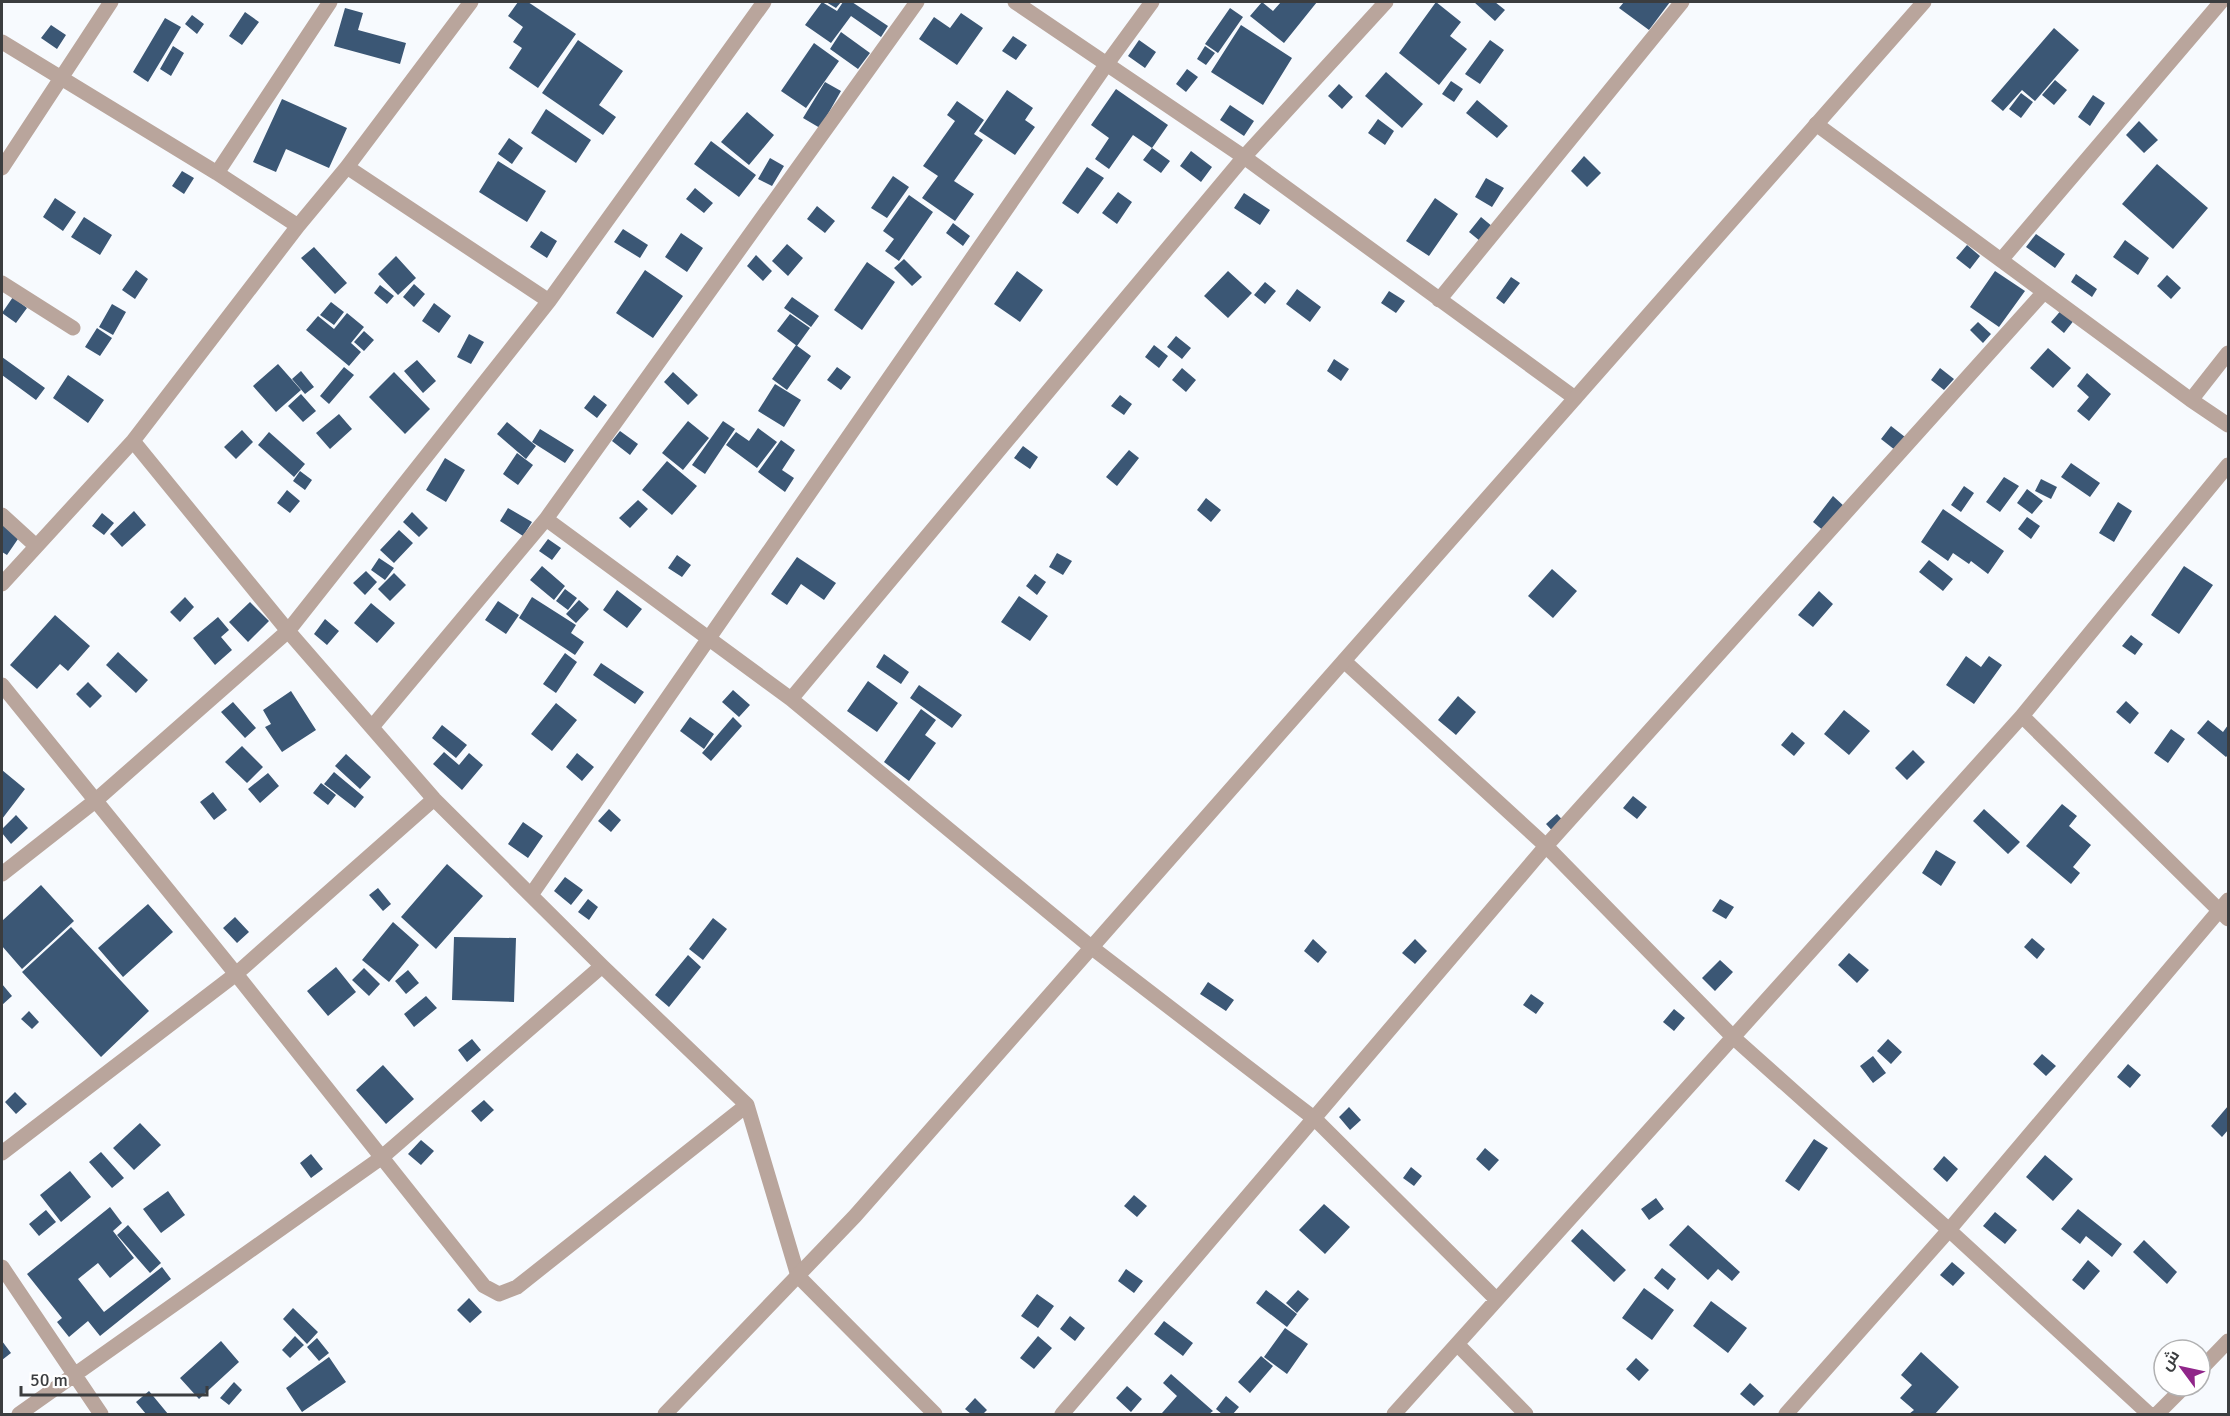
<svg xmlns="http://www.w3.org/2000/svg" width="2230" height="1416" viewBox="0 0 2230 1416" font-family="Signika,Cairo,sans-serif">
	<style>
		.building { fill: #3b5775 }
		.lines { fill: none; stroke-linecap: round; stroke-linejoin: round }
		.minor { stroke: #b9a59c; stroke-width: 15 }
		.tertiary { stroke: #b9a59c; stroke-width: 15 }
	</style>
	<rect width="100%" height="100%" fill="#f7fafe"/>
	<!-- building -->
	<path class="building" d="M518,2h10l48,32 -38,54 -29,-20 13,-20 -9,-6 10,-15 -15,-11z
		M822,2l15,9 6,-9h9l36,24 -7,11 -30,-21 -20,27 -26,-18z
		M826,2h15l-5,6z
		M1262,2l11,9 8,-9h36l-33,41 -34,-27z
		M1436,2l25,20 -11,14 17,13 -28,36 -40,-32z
		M1474,2h21l10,8 -10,11z
		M1624,2h46l-21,28 -30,-22z
		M345,8l18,5 -5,17 48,13 -6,21 -66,-18z
		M1230,8l13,9 -25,36 -13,-9z
		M245,12l14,10 -17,23 -13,-9z
		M961,13l22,15 -26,37 -38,-26 15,-22 16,11z
		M192,15l12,9 -7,10 -12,-10z
		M165,18l16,9 -33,55 -15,-10z
		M51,25l15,10 -9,14 -16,-11z
		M1241,25l51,33 -29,47 -52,-33z
		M2054,28l25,22 -44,51 -13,-11 -19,21 -12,-10z
		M841,32l29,21 -12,16 -28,-20z
		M1013,36l14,9 -11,15 -14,-9z
		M578,40l45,31 -24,34 17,12 -13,18 -61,-42z
		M1139,40l17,12 -11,16 -17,-12z
		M1490,40l14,10 -24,34 -15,-10z
		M814,43l25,18 -33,47 -25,-17z
		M173,46l11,7 -13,23 -11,-7z
		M1205,46l10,7 -9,12 -9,-6z
		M1187,69l11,8 -12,15 -10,-8z
		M1386,72l37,32 -21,24 -37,-32z
		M2055,80l12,10 -13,15 -12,-10z
		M1451,81l12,8 -9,13 -12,-8z
		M825,82l16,9 -21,37 -17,-10z
		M1339,84l14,13 -11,12 -14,-13z
		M1116,89l52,36 -16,23 -19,-13 -24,34 -14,-10 14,-21 -18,-13z
		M1007,90l26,18 -8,12 10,7 -20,28 -36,-24z
		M2021,93l12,9 -12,16 -12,-9z
		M2093,95l12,8 -15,23 -12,-9z
		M282,99l65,29 -18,40 -43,-19 -10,23 -23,-10z
		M1477,100l31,26 -11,12 -31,-25z
		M957,101l27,19 -10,14 9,6 -29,41 20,13 -19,27 -33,-23 16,-22 -15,-10 32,-45 -8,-6z
		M1230,105l24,16 -10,15 -24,-16z
		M546,109l45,31 -15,23 -45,-30z
		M747,112l27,23 -25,30 -28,-23z
		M1378,119l16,12 -9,14 -17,-12z
		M2139,121l19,19 -14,13 -18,-18z
		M509,138l14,10 -11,16 -14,-10z
		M711,141l45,34 -17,22 -45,-33z
		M1152,148l18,13 -9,12 -18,-13z
		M1191,151l21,16 -11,15 -21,-16z
		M1584,156l17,17 -14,14 -16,-16z
		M770,158l14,8 -12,20 -14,-7z
		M498,161l48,30 -19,31 -48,-30z
		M2157,164l51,44 -35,41 -51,-45z
		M1087,167l17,11 -26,36 -16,-11z
		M182,171l12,7 -10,16 -12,-8z
		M893,176l16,11 -22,31 -16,-10z
		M1486,178l18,10 -12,19 -17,-10z
		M695,188l18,15 -9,10 -18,-14z
		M1118,192l14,10 -15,22 -15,-11z
		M1244,193l26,17 -10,15 -26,-17z
		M909,195l24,17 -34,49 -14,-10 9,-12 -11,-8z
		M55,198l21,14 -13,19 -20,-14z
		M1435,198l23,16 -29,42 -23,-15z
		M817,206l18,15 -10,12 -18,-14z
		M84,217l28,18 -12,20 -29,-18z
		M1481,217l12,10 -13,14 -11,-9z
		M953,223l17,13 -7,10 -17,-13z
		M623,229l25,16 -8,13 -26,-16z
		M541,231l16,10 -10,17 -17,-11z
		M681,233l22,15 -16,24 -22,-15z
		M2036,234l29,20 -10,14 -29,-21z
		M2125,240l24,18 -11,17 -25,-18z
		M787,244l16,14 -15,18 -16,-15z
		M1967,245l13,11 -10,13 -14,-11z
		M314,247l33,36 -12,11 -34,-36z
		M756,255l16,16 -9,10 -16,-15z
		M396,256l20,22 -18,17 -20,-21z
		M904,259l18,18 -10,9 -18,-18z
		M867,262l28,20 -33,48 -28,-20z
		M136,270l12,9 -13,20 -13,-9z
		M645,270l38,26 -30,42 -37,-25z
		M1017,271l26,19 -23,32 -26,-18z
		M1228,271l24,22 -24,25 -24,-22z
		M1995,271l30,20 -26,36 -29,-20z
		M2076,274l21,15 -5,8 -21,-15z
		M2167,275l14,13 -10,11 -14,-13z
		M1511,277l9,6 -16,21 -8,-6z
		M1265,282l11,9 -11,13 -11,-9z
		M414,284l11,10 -11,13 -11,-10z
		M380,285l14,11 -7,8 -13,-11z
		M1297,289l24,18 -11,15 -24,-18z
		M1389,291l16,10 -9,12 -15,-10z
		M13,297l14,11 -11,15 -14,-10z
		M792,297l27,19 -8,11 -27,-19z
		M331,302l13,10 -10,13 -14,-10z
		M434,303l17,13 -12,17 -17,-12z
		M112,304l14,8 -13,23 -14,-8z
		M2063,308l12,11 -11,14 -13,-11z
		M347,313l17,14 -13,16 10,9 -12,14 -43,-36 12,-14 16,13z
		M790,314l20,14 -13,18 -20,-15z
		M1978,322l13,12 -8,9 -13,-13z
		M97,328l15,10 -12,18 -15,-9z
		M364,331l10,9 -10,11 -10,-9z
		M469,334l15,8 -13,22 -14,-7z
		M1176,336l15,12 -9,11 -15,-12z
		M796,345l15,11 -24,34 -15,-11z
		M1154,345l14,11 -9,12 -14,-11z
		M2048,348l23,20 -18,20 -23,-20z
		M2,357l43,31 -9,12 -34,-25z
		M1334,359l15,10 -8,12 -14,-10z
		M417,360l19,21 -13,12 -19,-22z
		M278,364l23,26 -25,22 -23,-26z
		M344,367l10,8 -25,29 -9,-8z
		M837,367l14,10 -10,13 -14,-10z
		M1182,368l14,12 -10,12 -14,-12z
		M1940,368l14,11 -10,11 -13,-10z
		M301,371l13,16 -9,7 -13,-15z
		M394,372l36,37 -25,25 -36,-37z
		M673,372l25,23 -10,10 -24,-23z
		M2087,373l24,21 -22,27 -12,-10 12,-14 -12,-11z
		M68,375l36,25 -16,23 -35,-25z
		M775,384l26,16 -17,27 -26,-16z
		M301,394l15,17 -13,11 -15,-16z
		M594,395l13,10 -10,13 -13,-10z
		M1120,395l12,9 -8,11 -13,-9z
		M339,414l13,15 -22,20 -14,-16z
		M688,421l21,17 -26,32 -21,-17z
		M723,421l12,8 -30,45 -13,-9z
		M507,422l29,24 -10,13 -29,-25z
		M1891,426l14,11 -10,13 -14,-11z
		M758,428l19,14 -20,26 -31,-23 10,-13 13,9z
		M540,429l34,21 -9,13 -33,-21z
		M242,430l11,12 -17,17 -12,-12z
		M620,431l18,13 -8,11 -18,-14z
		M269,432l36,32 -11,13 -36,-32z
		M781,440l14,10 -13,20 12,8 -9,14 -27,-20z
		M1023,446l15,11 -8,12 -16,-11z
		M1129,450l10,8 -22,28 -11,-9z
		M517,453l16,12 -15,20 -15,-11z
		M445,458l20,12 -19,32 -20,-12z
		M667,461l30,25 -25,29 -30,-25z
		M2071,463l29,20 -10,14 -29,-20z
		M300,471l12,9 -7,10 -12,-9z
		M2004,477l15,9 -19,26 -14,-10z
		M2041,479l16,8 -6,12 -16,-8z
		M1964,486l10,7 -13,19 -10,-7z
		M2027,489l16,12 -11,13 -15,-11z
		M287,490l13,11 -10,12 -13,-10z
		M1833,496l12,11 -20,25 -12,-10z
		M1206,498l15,12 -10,12 -14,-12z
		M638,500l10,9 -18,19 -11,-10z
		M2118,502l14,9 -18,31 -15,-9z
		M508,508l24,14 -9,14 -23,-15z
		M1943,509l61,42 -16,23 -17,-13 -2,3 -16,-11 -5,8 -27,-19z
		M134,511l12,14 -24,22 -12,-13z
		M412,512l16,16 -9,9 -16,-15z
		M102,513l12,10 -10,12 -12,-9z
		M2027,517l13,9 -9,13 -13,-10z
		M2,523l18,13 -13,19 -5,-3z
		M399,530l14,13 -19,20 -14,-13z
		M548,539l13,9 -9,12 -13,-9z
		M1057,553l15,8 -9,14 -14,-8z
		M677,555l14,10 -9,12 -14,-9z
		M797,557l39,26 -12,17 -23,-16 -14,21 -16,-11z
		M379,558l15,10 -9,12 -14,-10z
		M1929,560l24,19 -10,12 -24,-19z
		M542,566l23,20 -11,14 -24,-20z
		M2184,566l29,19 -34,49 -28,-19z
		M1552,569l25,22 -24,27 -25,-22z
		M366,571l11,11 -12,13 -12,-12z
		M394,573l12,12 -16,16 -12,-12z
		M1035,574l11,8 -9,13 -11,-9z
		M565,589l12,9 -9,12 -12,-9z
		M617,590l25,19 -15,19 -24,-18z
		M1819,591l14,13 -20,23 -15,-12z
		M1019,596l29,20 -18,25 -29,-19z
		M185,597l9,10 -14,15 -10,-10z
		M532,597l44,28 -5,8 13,9 -9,13 -56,-37z
		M579,600l10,9 -13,14 -10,-9z
		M498,601l21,14 -13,19 -21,-14z
		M250,602l19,19 -21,21 -19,-20z
		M371,603l24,20 -18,20 -23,-20z
		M55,615l35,31 -22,25 -8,-7 -23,25 -27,-24z
		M218,617l11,13 -8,7 11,13 -17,15 -22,-27z
		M325,619l14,12 -12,14 -13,-11z
		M2131,635l12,9 -8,11 -13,-9z
		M118,652l30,28 -12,13 -30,-28z
		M565,653l12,9 -21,31 -13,-9z
		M884,654l25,18 -8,12 -25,-17z
		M1966,656l15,11 8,-11 13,9 -28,39 -28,-19z
		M601,663l43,29 -9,12 -42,-29z
		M868,681l30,22 -21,29 -30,-21z
		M88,682l14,14 -12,12 -14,-14z
		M919,685l43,30 -10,13 -42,-30z
		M733,690l17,15 -11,12 -17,-15z
		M291,691l25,39 -34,22 -17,-25 6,-3 -8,-14z
		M1458,696l18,16 -20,23 -18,-15z
		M2126,701l13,12 -9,11 -14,-12z
		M233,702l23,26 -11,10 -24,-26z
		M556,703l21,17 -25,31 -21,-17z
		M921,709l15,11 -11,15 11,8 -27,38 -25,-19z
		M1844,710l26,21 -21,24 -25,-21z
		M690,717l24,17 -10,15 -24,-18z
		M733,717l9,9 -31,35 -9,-8z
		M2208,720l15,12 5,-7v30l-2,2 -29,-24z
		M442,725l25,20 -11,13 -24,-20z
		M2171,729l14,10 -17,24 -14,-10z
		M1792,732l13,11 -11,13 -13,-11z
		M242,746l21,21 -16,16 -22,-21z
		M1913,750l12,12 -18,18 -12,-12z
		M444,752l15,13 10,-12 14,12 -21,25 -29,-26z
		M577,753l17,14 -12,14 -16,-14z
		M346,754l25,23 -11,12 -25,-23z
		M2,770l23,19 -23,30z
		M334,772l30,25 -9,11 -31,-24z
		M268,773l11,13 -19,17 -12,-14z
		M321,783l15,12 -8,10 -15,-12z
		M213,792l14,18 -13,10 -14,-18z
		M1633,796l14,11 -10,12 -14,-11z
		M2062,804l15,12 -8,10 22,19 -18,22 7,6 -9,11 -45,-38z
		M609,809l12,11 -10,12 -13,-11z
		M1984,809l36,33 -12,12 -35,-33z
		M1557,814l12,13 -11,10 -12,-13z
		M16,815l12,13 -17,16 -9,-11v-4z
		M523,822l20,14 -15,22 -20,-14z
		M1936,850l20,12 -15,24 -19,-13z
		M447,864l36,32 -47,53 -35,-32z
		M565,877l18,13 -12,15 -17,-14z
		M41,885l33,36 -52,48 -20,-23v-25z
		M378,888l13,16 -8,7 -14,-16z
		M588,899l10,8 -9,13 -11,-8z
		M1720,899l14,8 -8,12 -14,-8z
		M148,904l25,28 -50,45 -25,-29z
		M235,917l14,15 -12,11 -14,-15z
		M713,918l14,11 -24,31 -14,-11z
		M393,922l26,23 -30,37 -27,-22z
		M71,927l78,84 -48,46 -79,-85z
		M454,937l62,1 -2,64 -62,-2z
		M2032,938l13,11 -8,10 -13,-12z
		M1313,939l14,13 -9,11 -14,-12z
		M1415,939l12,12 -12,13 -13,-11z
		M1849,953l20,17 -12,13 -19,-18z
		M688,955l13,12 -32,40 -14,-12z
		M1720,960l13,12 -18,19 -13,-13z
		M336,967l20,25 -28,24 -21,-25z
		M364,968l16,16 -11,12 -17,-16z
		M408,970l11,13 -13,11 -11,-13z
		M1208,982l26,18 -8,11 -26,-17z
		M2,984l10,12 -10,9z
		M1531,994l13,9 -8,11 -13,-9z
		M426,996l11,12 -23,19 -10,-13z
		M1674,1009l11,9 -11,13 -11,-9z
		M29,1011l10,11 -7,7 -11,-10z
		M472,1039l9,11 -14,12 -9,-12z
		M1888,1039l14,13 -11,12 -14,-13z
		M2042,1054l14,12 -10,10 -13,-12z
		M1873,1056l13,17 -13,10 -13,-17z
		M2128,1064l13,11 -11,13 -13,-11z
		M383,1065l31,34 -28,25 -30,-34z
		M15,1092l12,12 -11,10 -11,-12z
		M484,1100l10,10 -13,12 -10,-11z
		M2228,1106v24l-6,7 -11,-11z
		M1349,1107l12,13 -11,10 -11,-13z
		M140,1123l21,22 -27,25 -21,-22z
		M1814,1139l14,9 -29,43 -14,-10z
		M421,1140l13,11 -13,14 -13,-11z
		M1485,1148l14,12 -10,11 -13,-12z
		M101,1152l23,26 -12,10 -23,-26z
		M311,1154l12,15 -12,9 -11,-15z
		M2045,1155l28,24 -20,22 -27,-24z
		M1944,1156l14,13 -11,13 -14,-13z
		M1411,1167l11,9 -8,10 -11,-8z
		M70,1171l21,26 -30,25 -21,-27z
		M168,1191l17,24 -24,18 -18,-24z
		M1134,1195l13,11 -10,11 -13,-11z
		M1656,1198l8,11 -15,11 -8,-11z
		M1324,1204l26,23 -25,27 -26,-24z
		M110,1207l12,16 -9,8 21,27 -24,20 -12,-15 -20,16 26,33 58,-45 9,12 -71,57 -12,-15 -19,16 -12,-15 5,-4 -35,-44z
		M2078,1209l44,35 -10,13 -26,-21 -6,8 -19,-15z
		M46,1210l10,12 -17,14 -10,-12z
		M1995,1212l22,18 -12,14 -22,-18z
		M128,1225l33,38 -11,10 -33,-38z
		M1688,1225l52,47 -8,9 -14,-12 -10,11 -39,-35z
		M1582,1229l44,41 -12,12 -43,-41z
		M2144,1240l33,32 -10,12 -34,-32z
		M2088,1260l12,11 -16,19 -12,-10z
		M1952,1262l13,11 -12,13 -13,-11z
		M1662,1268l14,11 -8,11 -14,-12z
		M1126,1269l17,12 -9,12 -16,-12z
		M1644,1288l30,22 -22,30 -30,-22z
		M1266,1290l31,24 -10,13 -31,-24z
		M1298,1290l11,9 -12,14 -11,-10z
		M1037,1294l17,12 -16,22 -17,-12z
		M469,1298l13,14 -12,11 -13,-13z
		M1711,1301l36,27 -19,25 -35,-27z
		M293,1308l25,24 -11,12 -24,-25z
		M1070,1316l15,12 -10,13 -15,-12z
		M1164,1321l29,22 -10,13 -29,-22z
		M1285,1328l23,16 -21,30 -23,-17z
		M295,1336l9,9 -14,13 -8,-8z
		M1038,1336l14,12 -18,21 -14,-11z
		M317,1338l12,15 -10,8 -12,-14z
		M2,1341l9,12 -9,7z
		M221,1341l18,21 -40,37 -19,-21z
		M1921,1352l38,35 -24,27h-26l5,-4 -14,-12 12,-13 -11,-10z
		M1261,1356l12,10 -23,27 -12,-11z
		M329,1357l17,25 -44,30 -16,-24z
		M1636,1358l13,12 -10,11 -13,-12z
		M1171,1374l42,37 -4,3 -47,-1 15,-17 -14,-13z
		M234,1382l8,8 -13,15 -9,-7z
		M1750,1383l14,13 -10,10 -14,-12z
		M1127,1386l15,13 -11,13 -15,-14z
		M149,1391l19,23h-22l-10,-12z
		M1226,1396l13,11 -6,7h-11l-6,-5z
		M975,1398l12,12 -4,4h-12l-6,-5z"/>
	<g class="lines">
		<!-- minor -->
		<path class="minor" d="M1015,2l229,155 331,241
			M2,42l215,131 81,53
			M1816,124l375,276 37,25
			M347,167l202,134
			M2,168l109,-166
			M217,173l113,-171
			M2001,260l220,-258
			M2,283l71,45
			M1439,300l243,-298
			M2191,400l37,-47
			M133,441l155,190 146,168 168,167 145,139 51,171 137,138
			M2,515l34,31
			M546,519l245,180 300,248 224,172 181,180
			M2,584l131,-143 165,-215 49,-59 124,-165
			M1344,661l202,185 188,192 215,192 200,184
			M2,685l234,289 248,312 15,8 18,-7 230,-182
			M791,699l453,-542 142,-155
			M2022,716l206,203
			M372,727l174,-208 371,-517
			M2,874l93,-73 193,-170 261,-330 215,-299
			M531,895l575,-830 46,-63
			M2,1153l234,-179 198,-175
			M2,1267l99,147
			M1457,1344l69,70
			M2200,1370l28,-29
			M19,1414l362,-256 221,-192
			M1062,1414l484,-568 498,-554
			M1394,1414l628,-698 206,-251
			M1786,1414l163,-184 279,-330
			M2157,1414l28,-28"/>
		<!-- tertiary -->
		<path class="tertiary" d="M665,1414l190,-198 1069,-1214"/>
	</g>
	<!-- border -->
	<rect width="2230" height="1416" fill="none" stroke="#3b3d3f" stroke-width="6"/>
	<!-- north arrow -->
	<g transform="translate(2182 1368) rotate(303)"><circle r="28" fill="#ffffff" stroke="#b1b1b2" stroke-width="1.5"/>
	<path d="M0-4.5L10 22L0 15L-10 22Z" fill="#902589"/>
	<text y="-9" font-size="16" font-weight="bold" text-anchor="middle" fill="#3b3d3f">ش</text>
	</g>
	<!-- scale -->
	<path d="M21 1386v9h186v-9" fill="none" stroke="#3b3d3f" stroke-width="3"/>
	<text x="30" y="1386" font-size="18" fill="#3b3d3f" stroke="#ffffff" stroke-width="4.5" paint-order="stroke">50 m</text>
</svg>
